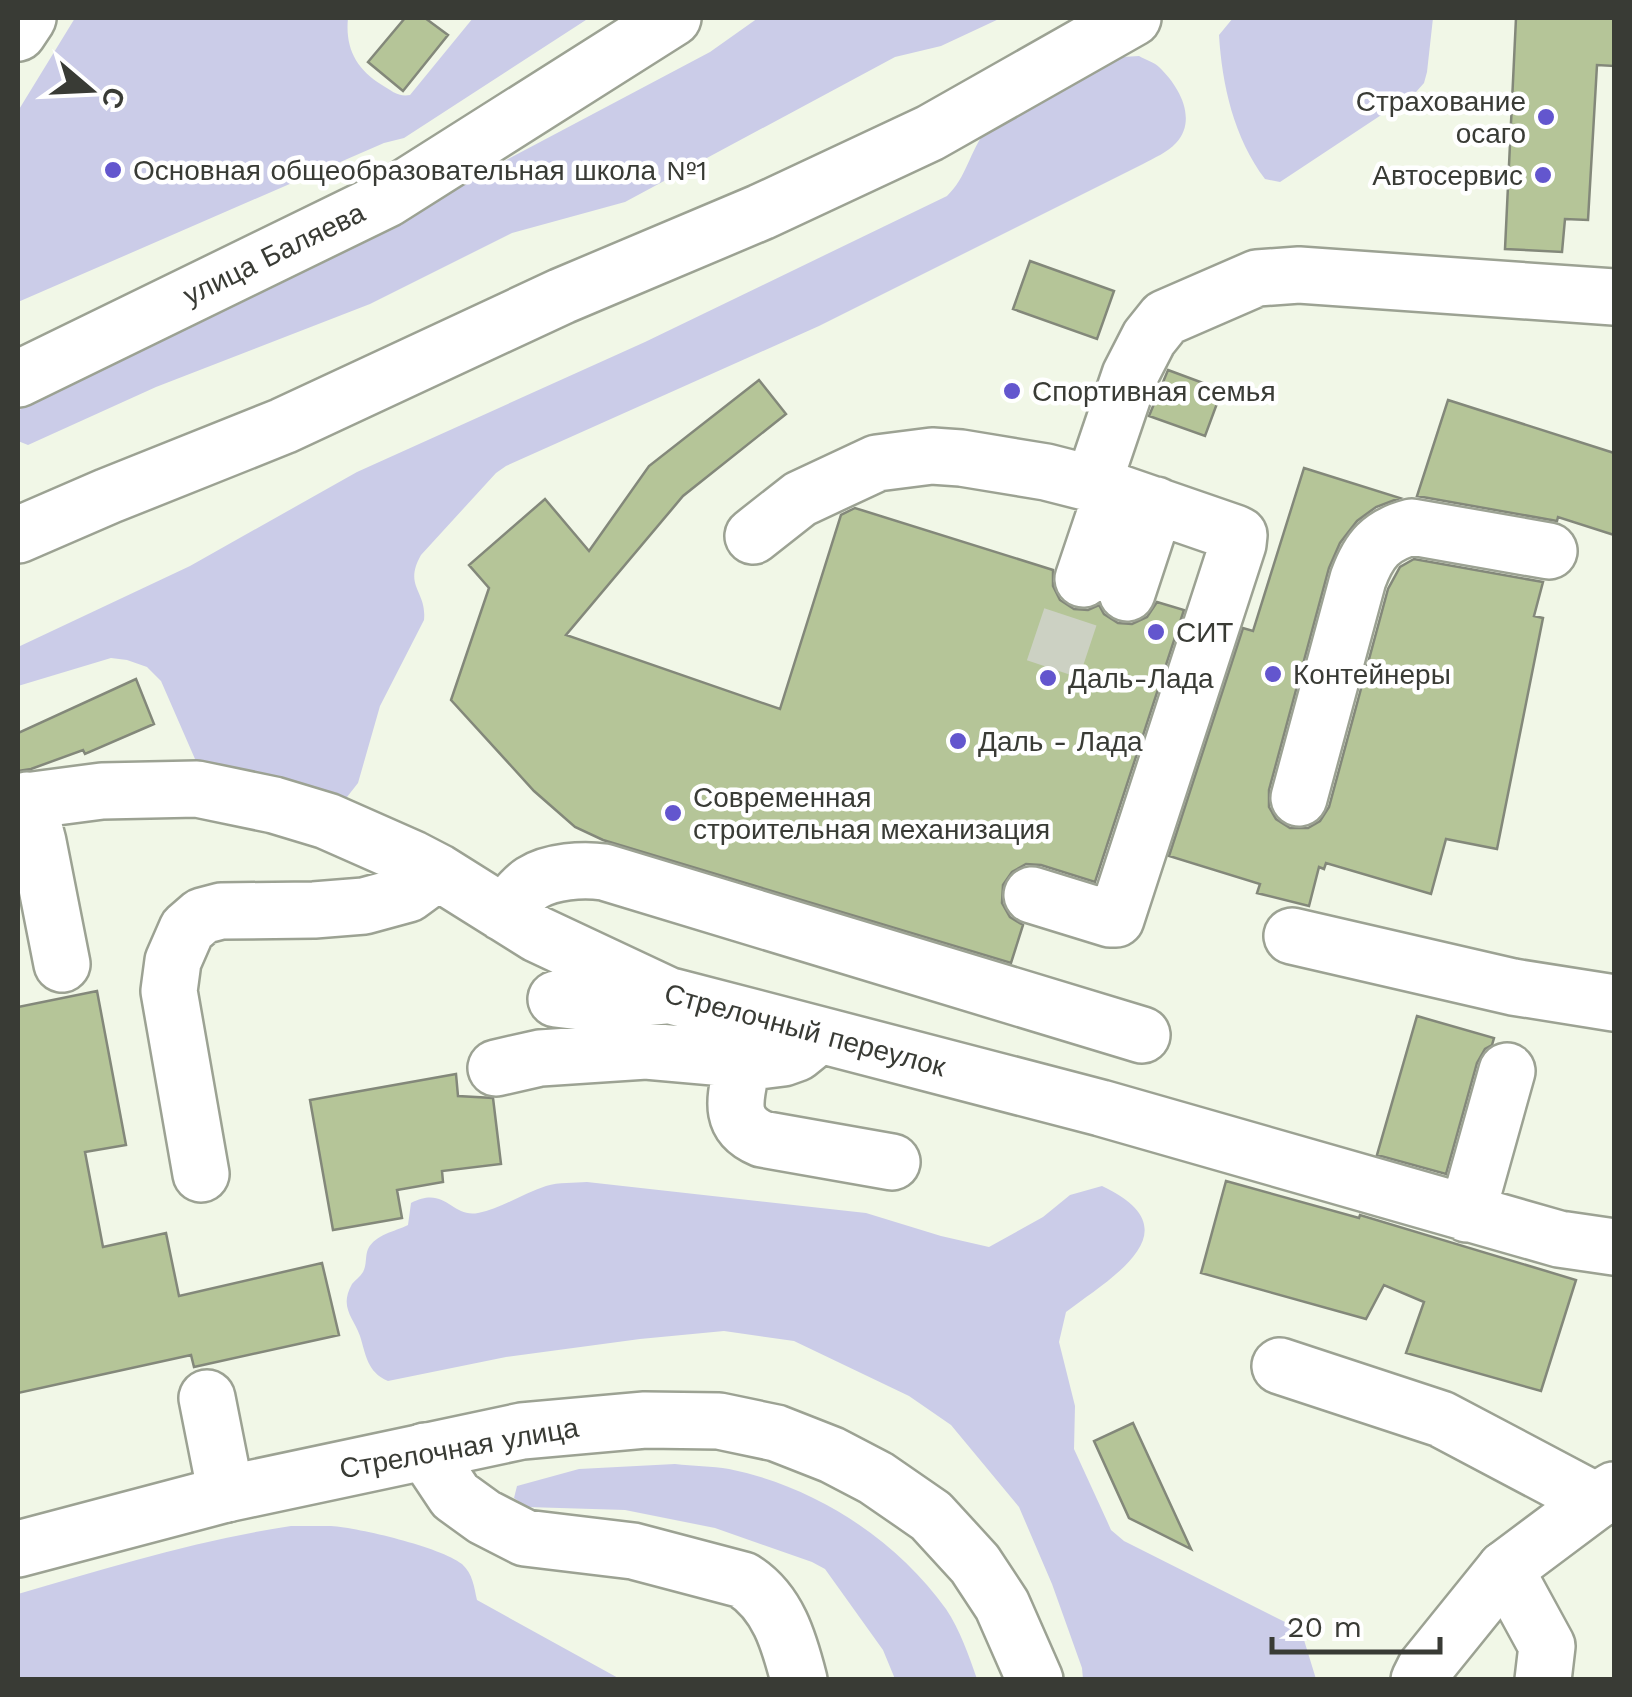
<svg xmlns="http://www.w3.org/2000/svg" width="1632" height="1697" viewBox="0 0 1632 1697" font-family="'Work Sans',sans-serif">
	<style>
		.green { fill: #cbcce8 }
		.building { fill: #b5c598; stroke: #83887a; stroke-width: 2.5 }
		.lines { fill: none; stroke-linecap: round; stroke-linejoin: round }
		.minor-tunnel { stroke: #ccd1c3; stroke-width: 55; stroke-dasharray: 55 28; stroke-linecap: butt }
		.minor-casing { stroke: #9ca293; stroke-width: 60 }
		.major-casing { stroke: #9ca293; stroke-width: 60 }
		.minor { stroke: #fff; stroke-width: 55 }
		.major { stroke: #fff; stroke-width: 55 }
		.poi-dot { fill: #6356ce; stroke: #fff; stroke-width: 4 }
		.labels { text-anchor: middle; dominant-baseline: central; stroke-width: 9; stroke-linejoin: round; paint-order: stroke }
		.poi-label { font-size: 28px; fill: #393b35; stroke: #fff; text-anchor: start }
		.street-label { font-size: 28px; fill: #393b35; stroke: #fff }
	</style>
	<rect width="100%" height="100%" fill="#f1f7e7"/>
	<!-- green -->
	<path class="green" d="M75,18h273c-3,30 8,51 34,67 10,6 16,12 28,10l63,-77h116l-185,120 -20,5 -366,159v-191z
		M758,18h243l-60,28 -46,11 -270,145 -113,31 -142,71 -214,83 -128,58 -10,-4v-25l8,-23 335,-156 349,-185z
		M1233,18h200l-6,54 -3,11 -8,9 -136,90 -15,-3c-31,-41 -43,-94 -46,-144z
		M1139,56c7,4 15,6 20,11 20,19 39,52 17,76 -8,9 -22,15 -33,21l-324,162 -313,140 -10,7 -75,82c-18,32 6,35 3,65l-44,86 -22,77 -11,14 -12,3 -134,-36 -6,-5 -34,-78 -14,-14 -20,-7 -16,-2 -93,28v-39l172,-81 167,-94 288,-130 302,-146c20,-19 22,-44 40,-67l118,-67 17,-5z
		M587,1182l279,31 75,23 48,11 54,-30 27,-22 32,-9c94,44 10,91 -36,126l-7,30 16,64 -1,43 33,72 4,9 13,11 165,83 15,16 12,39h-233l-1,-11 -30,-84 -33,-77 -68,-82 -42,-29 -115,-55 -70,-10 -84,8 -134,18 -118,24c-21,-9 -22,-26 -28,-45 -7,-19 -21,-29 -8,-52 3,-4 8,-7 11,-12 4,-7 2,-16 5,-23 8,-15 26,-17 40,-24l3,-22c35,-18 40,15 67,10 24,-5 46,-20 68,-27 13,-4 28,-3 41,-4z
		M675,1464c18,2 37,2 54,5 85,17 167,70 217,140 14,21 23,47 31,70h-82l-12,-29 -58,-81 -13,-7 -97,-34 -90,-18 -98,-3 -13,-9 3,-12 62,-17z
		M291,1526c13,0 27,0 40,0 29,2 109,21 131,38 11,10 12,23 15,36l143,79h-602v-85c88,-26 181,-54 273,-68z"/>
	<!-- building -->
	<path class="building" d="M405,18h20l23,17 -45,56 -35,-29z
		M1516,18h98v48l-17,-1 -9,155 -23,-1 -3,33 -57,-3z
		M1030,261l84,30 -17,48 -84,-30z
		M1168,370l54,20 -17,46 -56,-20z
		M759,380l27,34 -103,82 -117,139 214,74 61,-194 14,-7 198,62v16l7,14 14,9 14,1 11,-5 5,9 14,9 14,1 15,-7 10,-15 27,8 -89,272 -54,-17 -15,-1 -14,8 -9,13 -1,18 8,14 13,8 -12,38 -408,-123 -28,-13 -41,-36 -83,-91 38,-112 -20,-23 76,-66 44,52 60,-85z
		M1448,400l166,53v82l-56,-18 -1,4 -140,-25z
		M1304,468l96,30 -24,9 -19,14 -17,22 -11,25 -60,222v17l7,12 14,9h18l12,-7 9,-14 59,-218 12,-22 14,-8 129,23 -9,34 9,2 -46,231 -51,-10 -15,55 -105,-31 -2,6 -5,-2 -10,39 -52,-13 3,-9 -91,-28 74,-228 10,3z
		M136,679l18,45 -69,30 -2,-4 -52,19 -13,2v-38z
		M97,991l29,154 -41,7 18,95 63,-14 13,63 143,-33 17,72 -145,32 -3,-12 -173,38v-386z
		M1417,1016l77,22 -2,7 -7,4 -8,14 -31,111 -69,-19z
		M456,1074l2,22 35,2 8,66 -59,7 1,11 -46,8 5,28 -69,12 -23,-130z
		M1226,1181l133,37 1,-3 216,65 -35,111 -135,-38 18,-51 -40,-17 -18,34 -165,-46z
		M1133,1423l58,126 -62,-31 -35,-77z"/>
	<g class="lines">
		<!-- minor-tunnel -->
		<path class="minor-tunnel" d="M1053,669l30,-90"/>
		<!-- minor casing -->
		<g class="minor-casing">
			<path id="minor" d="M18,33l10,-15
				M18,379l369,-180 286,-181
				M18,535l90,-39 175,-70 279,-130 199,-84 169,-79 203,-115
				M753,536l47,-37 77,-36 55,-7 29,2 85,14 47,12
				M1083,579l30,-89
				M1127,593l29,-88
				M1299,798l59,-219c11,-30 23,-44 54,-52l137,24
				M27,800l11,42 24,122
				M18,802l84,-11 95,-2 77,16 53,16 86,38 25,13 99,62 130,61 434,113 458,131 55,8
				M1032,895l78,24h6l122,-375 1,-9 -4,-2 -142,-49 37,-109 19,-37 16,-20 92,-40 42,-3 315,22
				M503,913c9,-9 18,-23 29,-30 19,-12 51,-14 72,-11l538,163
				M1292,936l221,51 101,16
				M556,999l33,4 75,-7
				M743,1061c-6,33 -19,62 19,78l130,23
				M496,1068l44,-10 106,-7 113,10 24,-3 14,-5 21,-17
				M201,1174l-32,-183 4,-30 14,-32 15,-13 19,-5 93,-1 50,-4 44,-12 30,-22
				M1467,1214l40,-143
				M1280,1366l161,53 155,82
				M207,1398l19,96
				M425,1451l30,45 29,21 41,21 108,13 110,29c35,22 46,61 56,100
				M1505,1569l42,77 -4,34"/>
		</g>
		<!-- major casing -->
		<g class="major-casing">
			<path id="major" d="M18,1549l208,-55 296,-63 123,-11 74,1 57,12 56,22 44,23 55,38 44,48 27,41 33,75
				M1419,1680l6,-12 80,-99 91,-68 18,-11"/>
		</g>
		<!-- minor -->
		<use href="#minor" class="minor"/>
		<!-- major -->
		<use href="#major" class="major"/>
	</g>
	<!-- markers -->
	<g class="poi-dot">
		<circle cx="1546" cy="117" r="10"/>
		<circle cx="113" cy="170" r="10"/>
		<circle cx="1543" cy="175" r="10"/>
		<circle cx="1012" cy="391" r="10"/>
		<circle cx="1156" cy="632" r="10"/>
		<circle cx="1273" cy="674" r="10"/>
		<circle cx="1048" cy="678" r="10"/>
		<circle cx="958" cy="741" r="10"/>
		<circle cx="673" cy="813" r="10"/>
	</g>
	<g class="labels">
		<!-- poi labels -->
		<g class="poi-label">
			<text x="1526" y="101" text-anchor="end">Страхование<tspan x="1526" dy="32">осаго</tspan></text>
			<text x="133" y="170">Основная общеобразовательная школа №1</text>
			<text x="1523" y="175" text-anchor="end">Автосервис</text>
			<text x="1032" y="391">Спортивная семья</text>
			<text x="1176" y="632">СИТ</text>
			<text x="1293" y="674">Контейнеры</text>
			<text x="1068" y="678">Даль-Лада</text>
			<text x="978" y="741">Даль - Лада</text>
			<text x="693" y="797">Современная<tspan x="693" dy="32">строительная механизация</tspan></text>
		</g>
		<!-- street labels -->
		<g class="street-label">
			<text transform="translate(274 254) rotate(-26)">улица Баляева</text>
			<text transform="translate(805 1030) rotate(15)">Стрелочный переулок</text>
			<text transform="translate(459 1448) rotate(-10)">Стрелочная улица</text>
		</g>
	</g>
	<!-- border -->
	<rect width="1632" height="1697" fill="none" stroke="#393b35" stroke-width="40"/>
	<!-- north arrow -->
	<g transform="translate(90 90) rotate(109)" stroke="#ffffff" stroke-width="8" paint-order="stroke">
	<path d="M0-8L18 38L0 25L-18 38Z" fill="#393b35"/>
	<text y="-15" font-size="28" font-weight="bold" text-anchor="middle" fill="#393b35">С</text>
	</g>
	<!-- scale -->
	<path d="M1272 1637v15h168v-15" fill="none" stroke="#393b35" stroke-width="5"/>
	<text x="1287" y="1637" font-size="30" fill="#393b35" stroke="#ffffff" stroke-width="8" paint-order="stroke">20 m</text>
</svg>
